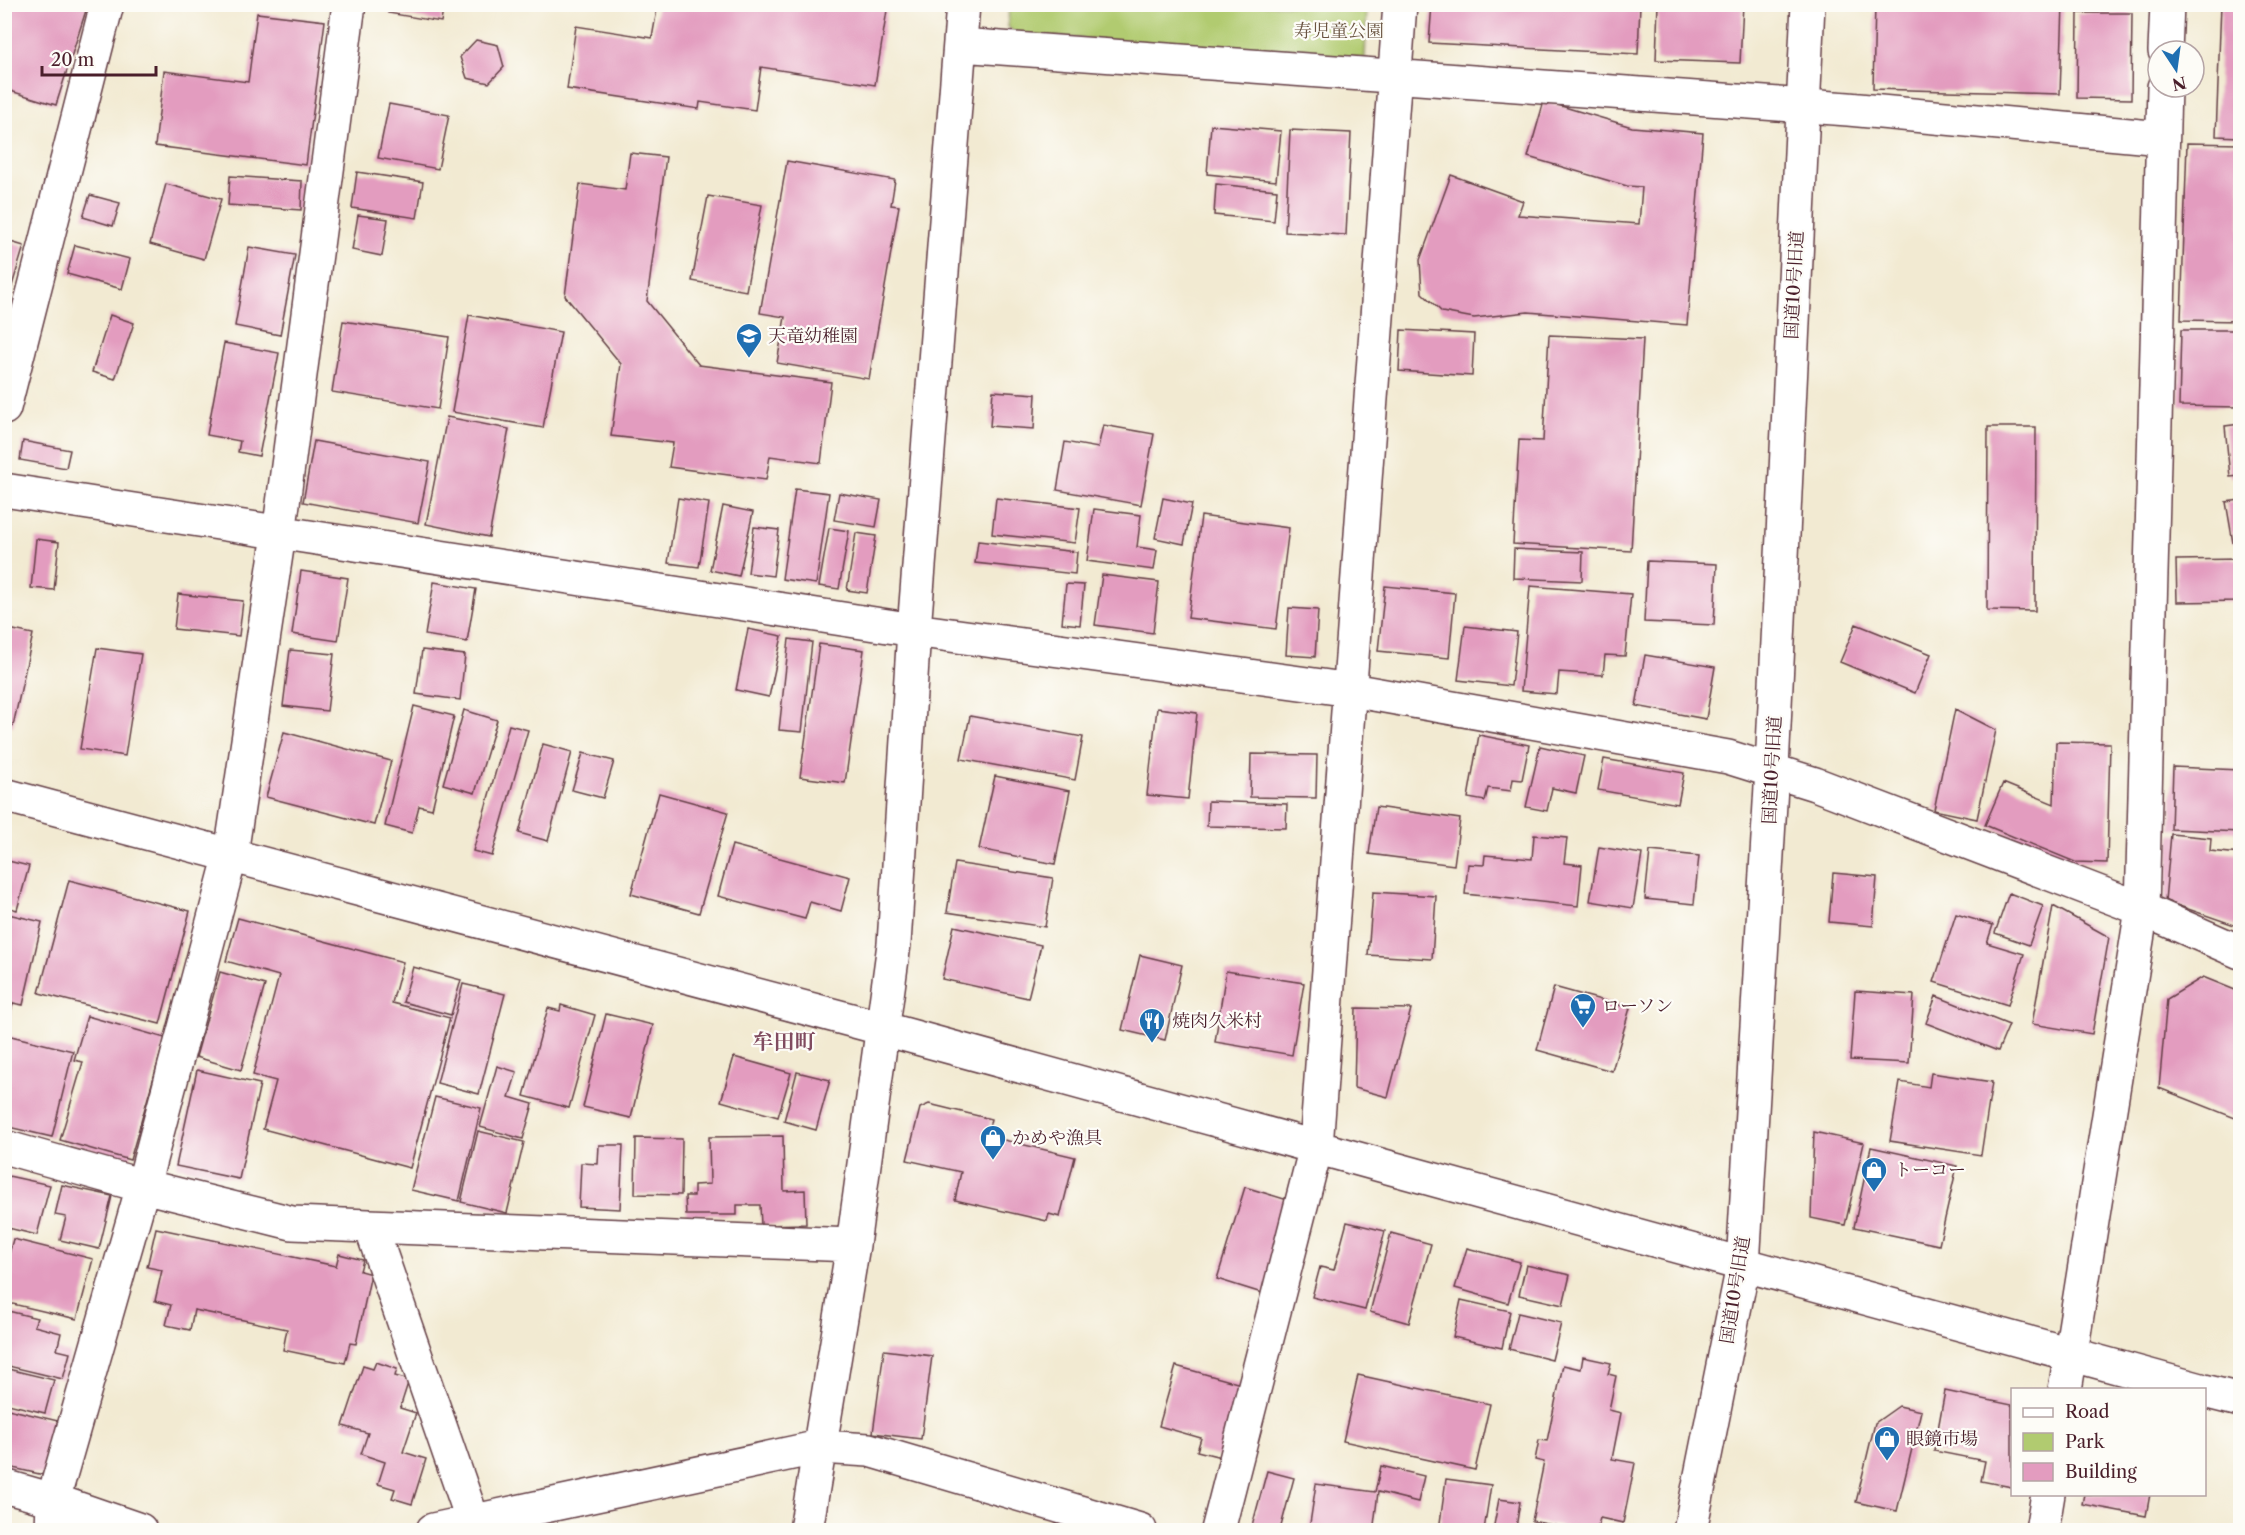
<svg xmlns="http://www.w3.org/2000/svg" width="2245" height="1535" viewBox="0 0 2245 1535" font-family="'Libre Caslon Text','Noto Serif JP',serif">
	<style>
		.green { fill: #b1cb70; stroke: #7e754e; stroke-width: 1.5 }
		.building { fill: #e39cbf }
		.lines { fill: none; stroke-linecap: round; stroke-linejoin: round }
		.minor-casing { stroke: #633d44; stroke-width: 36 }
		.minor { stroke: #fff; stroke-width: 33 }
		.labels { text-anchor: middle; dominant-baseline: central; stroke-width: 4.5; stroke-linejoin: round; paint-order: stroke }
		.park-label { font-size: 18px; fill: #695340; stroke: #fdfcf7 }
		.street-label { font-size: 18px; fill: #4a1f2b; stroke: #fdfcf7 }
		.poi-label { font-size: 18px; fill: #4a1f2b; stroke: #fdfcf7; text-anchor: start }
		.quarter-label { font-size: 21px; font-weight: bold; fill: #804b5f; stroke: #fdfcf7 }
	</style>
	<rect width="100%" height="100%" fill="#fdfcf7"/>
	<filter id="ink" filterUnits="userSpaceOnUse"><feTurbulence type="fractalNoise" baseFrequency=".0167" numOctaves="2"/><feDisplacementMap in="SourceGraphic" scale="12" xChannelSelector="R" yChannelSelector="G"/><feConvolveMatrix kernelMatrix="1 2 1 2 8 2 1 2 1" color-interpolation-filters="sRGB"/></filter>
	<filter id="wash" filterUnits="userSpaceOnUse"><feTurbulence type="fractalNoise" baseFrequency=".008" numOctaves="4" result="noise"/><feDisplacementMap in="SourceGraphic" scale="24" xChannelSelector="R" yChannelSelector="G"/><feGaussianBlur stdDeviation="1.35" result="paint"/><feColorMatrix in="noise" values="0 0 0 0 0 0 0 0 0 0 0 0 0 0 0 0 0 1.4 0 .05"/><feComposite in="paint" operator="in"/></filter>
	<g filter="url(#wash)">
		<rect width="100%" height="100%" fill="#f2ead2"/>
		<!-- green -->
		<path class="green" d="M1009,5h358l-2,54 -349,-25 -8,-7z"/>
		<g id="blocks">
			<!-- building -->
			<path class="building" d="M4,4h84l-32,101 -52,-16z
				M389,4h55l-3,18 -53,-9z
				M658,4h230l-13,81 -114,-18 -6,43 -55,-8 -1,7 -132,-20 9,-63 76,12z
				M1432,4h208l-2,50 -209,-11z
				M1658,4h85l-3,59 -84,-3z
				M1875,4h188l-3,90 -187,-5z
				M2221,4h19v133l-24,-1z
				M257,13l68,8 -19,144 -151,-19 9,-75 84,11z
				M2078,13h54l-1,86 -54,-1z
				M476,40l22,5 6,22 -15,16 -22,-5 -7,-21z
				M1544,101l88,26 71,6 -16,192 -159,-13 -54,6 -32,-6 -20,-19 -2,-33 31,-85 72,26 -5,14 121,9 3,-37 -15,-1 -99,-29z
				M389,104l60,11 -11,54 -60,-11z
				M1211,125l70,6 -5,50 -69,-7z
				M1290,130l61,3 -5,102 -61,-3z
				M2187,143l53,1v177l-59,-1z
				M630,153l36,4 -19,144 52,64 132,17 -10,81 -51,-7 -4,24 -97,-13 4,-24 -62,-7 10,-72 -56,-68 15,-112 45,6z
				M787,161l108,19 -4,25 8,1 -30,173 -92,-16 8,-46 -25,-4z
				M357,172l66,10 -6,36 -65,-10z
				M230,176l72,5 -1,29 -73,-5z
				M166,184l55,15 -17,60 -54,-15z
				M1216,184l61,6 -3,31 -60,-6z
				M90,195l30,8 -7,23 -30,-9z
				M708,196l54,9 -16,86 -54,-10z
				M358,215l30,4 -6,37 -30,-6z
				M4,240l20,6 -19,63h-1z
				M75,245l55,14 -8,30 -55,-15z
				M249,247l46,8 -15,80 -45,-9z
				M110,315l24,8 -19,56 -23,-7z
				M469,315l92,17 -18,96 -91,-16z
				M343,321l106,16 -11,72 -106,-17z
				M1401,330l73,4 -2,42 -73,-5z
				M2181,330h59v77l-61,-1z
				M1549,335l94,4 -12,212 -118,-7 6,-104 24,1z
				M224,343l55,10 -20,103 -21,-4 2,-11 -33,-6z
				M993,391l43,3 -2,35 -44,-3z
				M447,417l62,12 -20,108 -63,-13z
				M2240,424v52l-10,1 -5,-51z
				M1103,425l51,9 -13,71 -84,-15 8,-48 33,6z
				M1988,427h48l-1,184 -48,-1z
				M23,441l47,9 -4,18 -46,-8z
				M314,441l116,21 -12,61 -115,-21z
				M795,489l34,4 -13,91 -34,-5z
				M839,493l42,7 -5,27 -42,-7z
				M678,498l31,5 -10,64 -31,-4z
				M996,498l84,10 -5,35 -83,-9z
				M1163,498l29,6 -8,40 -29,-6z
				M2240,500v42l-7,1 -7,-41z
				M723,506l30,6 -14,64 -29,-6z
				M1094,509l47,6 -4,32 20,3 -3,20 -67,-9z
				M1201,516l88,12 -13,101 -88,-11z
				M754,527l25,3 -6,46 -25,-3z
				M829,528l20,3 -10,58 -20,-3z
				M856,533l20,3 -9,57 -20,-3z
				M36,539l23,3 -5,48 -23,-2z
				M978,541l99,11 -2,22 -100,-11z
				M1514,549l69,3 -1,29 -69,-3z
				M2240,559v42l-63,1 -1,-42z
				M1647,561l70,3 -3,61 -70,-3z
				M301,571l47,7 -10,63 -46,-7z
				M1102,575l57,7 -6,51 -58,-8z
				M434,582l42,7 -9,53 -42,-7z
				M1066,584l18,1 -4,40 -18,-2z
				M1385,586l70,7 -6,65 -71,-7z
				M1530,586l101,8 -6,62 -20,-1 -2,20 -44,-3 -2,22 -36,-3z
				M178,594l65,7 -4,35 -65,-7z
				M1289,608l29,2 -3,47 -29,-2z
				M1856,624l75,30 -16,39 -75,-31z
				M1465,626l52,6 -6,54 -53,-6z
				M4,628l29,6 -20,92 -9,-2z
				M748,629l34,7 -13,61 -33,-7z
				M789,639l23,3 -10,90 -23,-2z
				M819,644l45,6 -19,133 -45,-6z
				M97,648l44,6 -16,102 -45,-7z
				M290,650l44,4 -7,57 -44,-5z
				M422,650l43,5 -5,45 -44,-6z
				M1645,655l70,12 -9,52 -70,-13z
				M414,706l40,10 -22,93 -13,-3 -7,27 -27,-7z
				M1157,708l40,5 -9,86 -41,-4z
				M1955,709l41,21 -19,89 -43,-9z
				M464,710l33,10 -22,73 -32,-9z
				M970,716l113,21 -8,43 -114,-21z
				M509,725l19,5 -36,126 -19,-5z
				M284,732l107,29 -17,64 -108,-28z
				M1479,735l50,10 -7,35 -9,-1 -2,12 -23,-3 -3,13 -17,-3z
				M2056,742l54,1 -3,120 -32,-1 -90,-37 18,-42 51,21z
				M543,744l29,8 -24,89 -29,-8z
				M1540,746l44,10 -8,37 -24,-5 -5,23 -21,-4z
				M583,753l31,8 -11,37 -31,-8z
				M1251,754l66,1 -1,43 -66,-1z
				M1604,759l80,14 -6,31 -80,-14z
				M2173,767l67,3v62l-69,-3z
				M995,776l75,15 -15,73 -76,-15z
				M659,793l69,19 -29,101 -68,-19z
				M1208,801l79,3 -1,24 -79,-2z
				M1376,807l84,12 -6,46 -85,-11z
				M2171,834l40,4 -1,13 30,3v73l-75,-26z
				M1534,835l33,3 -3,25 18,2 -4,41 -113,-12 3,-30 16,1 1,-10 47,4z
				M732,845l118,32 -9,34 -31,-9 -5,17 -87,-23z
				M1599,847l43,7 -9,54 -43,-7z
				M1650,851l49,5 -5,48 -49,-5z
				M4,860l25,6 -12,44 -13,-4z
				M955,863l98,15 -8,49 -98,-15z
				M1833,873l44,4 -4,49 -44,-4z
				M69,880l121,31 -30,113 -121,-31z
				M1373,892l63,4 -4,63 -64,-4z
				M2009,893l34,13 -14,39 -34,-12z
				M2053,906l56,31 -17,97 -60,-10z
				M4,913l38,9 -19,83 -10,-2 -8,33z
				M1956,914l37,11 -6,18 37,11 -16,51 -74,-23z
				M238,918l165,44 -11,41 58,15 -40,150 -147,-39 13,-48 -23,-6 26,-99 -53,-15z
				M954,926l87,19 -13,53 -86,-19z
				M1140,955l42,10 -17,75 -43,-10z
				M413,967l48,13 -10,35 -48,-13z
				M1226,971l78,12 -12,72 -77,-13z
				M220,972l45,13 -24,85 -45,-13z
				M2203,977l37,15v128l-81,-32 8,-89z
				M463,984l42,10 -26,100 -42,-11z
				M1554,987l76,21 -18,63 -75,-21z
				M1855,991l59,4 -5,68 -59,-3z
				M1936,996l73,29 -11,26 -72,-28z
				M561,1005l34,10 -26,93 -45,-12 24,-88 12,3z
				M1356,1008l55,1 -23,88 -34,-9z
				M606,1014l47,11 -22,93 -48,-11z
				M87,1016l78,22 -35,122 -70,-20 23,-78 -9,-2z
				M11,1036l62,15 -21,86 -48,-11v-62z
				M734,1057l57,16 -13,44 -57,-16z
				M497,1066l20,6 -8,25 24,7 -10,35 -43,-12z
				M197,1070l63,14 -21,95 -63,-13z
				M797,1072l33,8 -14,50 -32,-9z
				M1931,1073l61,9 -11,73 -91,-14 10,-59 29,5z
				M435,1097l46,11 -22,93 -48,-11z
				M929,1104l62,15 -4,17 88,21 -15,60 -11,-3 -2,7 -92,-21 6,-28 -54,-12 13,-52z
				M478,1131l46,11 -17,71 -46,-11z
				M1814,1132l50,11 -19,82 -34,-7z
				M783,1136l1,55 21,-1 1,34 -45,1 -1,-20h-23v10h-51l-1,-19h9v-11l16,-1 -1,-47z
				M636,1138l46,1 -1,56 -46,-1z
				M599,1145h24l-3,64 -41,-2 2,-44 17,1z
				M1871,1147l86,19 -18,79 -85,-18z
				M4,1175l46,10 -13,50 -33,-8z
				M62,1185l50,11 -13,53 -39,-9 6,-23 -11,-2z
				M1245,1187l49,15 -29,92 -48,-15z
				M1347,1222l38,9 -20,79 -53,-13 8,-30 14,3z
				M156,1228l180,38 3,-12 24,6 -3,11 11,3 -15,70 -6,-1 -5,20 -62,-13 4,-21 -93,-19 -4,20 -24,-5 5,-20 -16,-4 7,-31 -15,-3z
				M1391,1233l40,11 -22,79 -39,-11z
				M13,1239l80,20 -16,60 -73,-17v-29z
				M1467,1248l53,14 -12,41 -53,-15z
				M1526,1265l44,10 -7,30 -44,-10z
				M1461,1300l49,11 -8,37 -49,-11z
				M4,1310l33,8 -3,8 27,7 -4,17 13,3 -7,26 -59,-14z
				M1518,1313l43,10 -9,37 -43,-11z
				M884,1350l48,6 -11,83 -48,-6z
				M1583,1357l28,6 -3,11 8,2 -7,34 12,3 -9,46 23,4 -12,60 -23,-5 -3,12h-19l-46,-9 12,-59 -9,-2 4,-20 8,1 16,-76 18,4z
				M376,1362l21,7 -2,7 14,4 -9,28 16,5 -13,39 23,7 -14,45 -20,-6 3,-9 -17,-5 7,-22 -24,-8 7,-21 -25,-7 20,-60 10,3z
				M1176,1366l65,18 -20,73 -24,-6 4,-13 -42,-12z
				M4,1368l50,12 -9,33 -41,-10z
				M1358,1375l132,29 -15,66 -132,-29z
				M1945,1391l67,14v82l-31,-6 4,-20 -51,-10z
				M1899,1406l22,5 -24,100 -41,-9 19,-79z
				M4,1408l54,13 -14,54 -40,-9z
				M1381,1466l43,10 -6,26 -40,-10 -4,33 29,3 -1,2h-93l7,-46 59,8z
				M1267,1471l27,7 -14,52h-29z
				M1446,1479l45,6 -7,45h-45z
				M2084,1494h66l-4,22 -64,-12z
				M1499,1499l21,3 -4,26 7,2h-30z"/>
		</g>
	</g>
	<g filter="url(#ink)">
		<use href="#blocks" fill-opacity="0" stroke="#633d44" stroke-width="1.5"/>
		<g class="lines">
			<!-- minor casing -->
			<g class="minor-casing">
				<path id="minor" d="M960,45l888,64 314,29
					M2165,51l2,-47
					M4,408l103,-404
					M4,490l910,140 437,60 377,67 87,27 327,125 98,43
					M4,795l877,233 1320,362
					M4,1147l139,39 149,37 561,22
					M371,1227l105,303
					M2065,1390l77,-481 22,-822
					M2204,1391l36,9
					M4,1486l49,14 87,30
					M52,1530l1,-30 90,-314 88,-332 48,-320 70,-530
					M433,1530l387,-83 49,3 271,80
					M806,1530l47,-285 41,-301 20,-314 49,-626
					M1218,1530l98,-383 84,-1143
					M1690,1530l53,-264 29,-497 36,-765
					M2042,1530l6,-36"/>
			</g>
			<!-- minor -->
			<use href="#minor" class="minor"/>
		</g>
	</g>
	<!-- icons -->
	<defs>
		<g id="school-pin" transform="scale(1.35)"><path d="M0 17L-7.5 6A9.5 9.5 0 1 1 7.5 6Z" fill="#1f6fb2" stroke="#fdfcf7"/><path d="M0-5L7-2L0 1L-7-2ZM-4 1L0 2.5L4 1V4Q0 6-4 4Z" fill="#fff"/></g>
		<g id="supermarket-pin" transform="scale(1.35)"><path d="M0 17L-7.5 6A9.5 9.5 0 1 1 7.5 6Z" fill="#1f6fb2" stroke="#fdfcf7"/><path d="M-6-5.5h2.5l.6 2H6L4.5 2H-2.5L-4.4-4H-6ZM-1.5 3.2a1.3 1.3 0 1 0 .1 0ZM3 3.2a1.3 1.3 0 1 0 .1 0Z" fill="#fff"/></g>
		<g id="restaurant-pin" transform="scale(1.35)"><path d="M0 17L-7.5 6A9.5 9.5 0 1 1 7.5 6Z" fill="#1f6fb2" stroke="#fdfcf7"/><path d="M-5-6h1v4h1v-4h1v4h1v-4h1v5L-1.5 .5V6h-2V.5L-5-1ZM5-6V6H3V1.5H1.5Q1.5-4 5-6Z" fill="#fff"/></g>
		<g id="shop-pin" transform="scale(1.35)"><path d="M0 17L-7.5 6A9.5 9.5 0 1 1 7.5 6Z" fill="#1f6fb2" stroke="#fdfcf7"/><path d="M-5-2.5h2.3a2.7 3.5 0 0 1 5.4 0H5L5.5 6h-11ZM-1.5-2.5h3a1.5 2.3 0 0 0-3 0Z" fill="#fff"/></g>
	</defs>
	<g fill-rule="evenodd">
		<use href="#school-pin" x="749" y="336"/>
		<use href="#supermarket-pin" x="1583" y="1006"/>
		<use href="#restaurant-pin" x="1152" y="1021"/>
		<use href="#shop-pin" x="993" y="1138"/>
		<use href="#shop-pin" x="1874" y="1170"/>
		<use href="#shop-pin" x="1887" y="1439"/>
	</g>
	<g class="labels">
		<!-- park labels -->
		<g class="park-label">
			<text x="1339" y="31">寿児童公園</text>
		</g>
		<!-- street labels -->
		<g class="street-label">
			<text transform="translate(1794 285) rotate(-87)">国道10号旧道</text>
			<text transform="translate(1772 770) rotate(-87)">国道10号旧道</text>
			<text transform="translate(1735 1290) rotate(-81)">国道10号旧道</text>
		</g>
		<!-- poi labels -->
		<g class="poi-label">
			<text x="768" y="336">天竜幼稚園</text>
			<text x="1602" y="1006">ローソン</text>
			<text x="1172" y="1021">焼肉久米村</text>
			<text x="1012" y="1138">かめや漁具</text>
			<text x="1894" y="1170">トーコー</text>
			<text x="1906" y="1439">眼鏡市場</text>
		</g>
		<!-- quarter labels -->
		<g class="quarter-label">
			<text x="784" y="1041">牟田町</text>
		</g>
	</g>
	<!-- margin -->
	<rect width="2245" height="1535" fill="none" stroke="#fdfcf7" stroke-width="24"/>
	<!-- legend -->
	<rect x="2011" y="1388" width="195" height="108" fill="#fdfcf7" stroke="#b5a4a5" stroke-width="1.5"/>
	<rect x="2023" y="1408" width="30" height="9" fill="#ffffff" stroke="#b5a4a5" stroke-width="1.5"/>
	<text x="2065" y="1418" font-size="18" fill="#4a1f2b">Road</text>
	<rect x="2023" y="1433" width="30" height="18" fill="#b1cb70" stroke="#b5a4a5" stroke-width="1.5"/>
	<text x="2065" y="1448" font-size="18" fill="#4a1f2b">Park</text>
	<rect x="2023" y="1463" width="30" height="18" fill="#e39cbf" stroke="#b5a4a5" stroke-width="1.5"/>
	<text x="2065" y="1478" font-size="18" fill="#4a1f2b">Building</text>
	<!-- north arrow -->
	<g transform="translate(2176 69) rotate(167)"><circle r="28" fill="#fdfcf7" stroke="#b5a4a5" stroke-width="1.5"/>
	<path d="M0-4.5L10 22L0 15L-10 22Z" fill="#1f6fb2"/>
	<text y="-9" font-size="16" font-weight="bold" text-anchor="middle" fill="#4a1f2b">N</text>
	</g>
	<!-- scale -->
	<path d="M42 66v9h114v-9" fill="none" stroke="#4a1f2b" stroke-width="3"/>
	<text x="51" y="66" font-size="18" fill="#4a1f2b" stroke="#fdfcf7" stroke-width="4.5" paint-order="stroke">20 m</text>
</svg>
